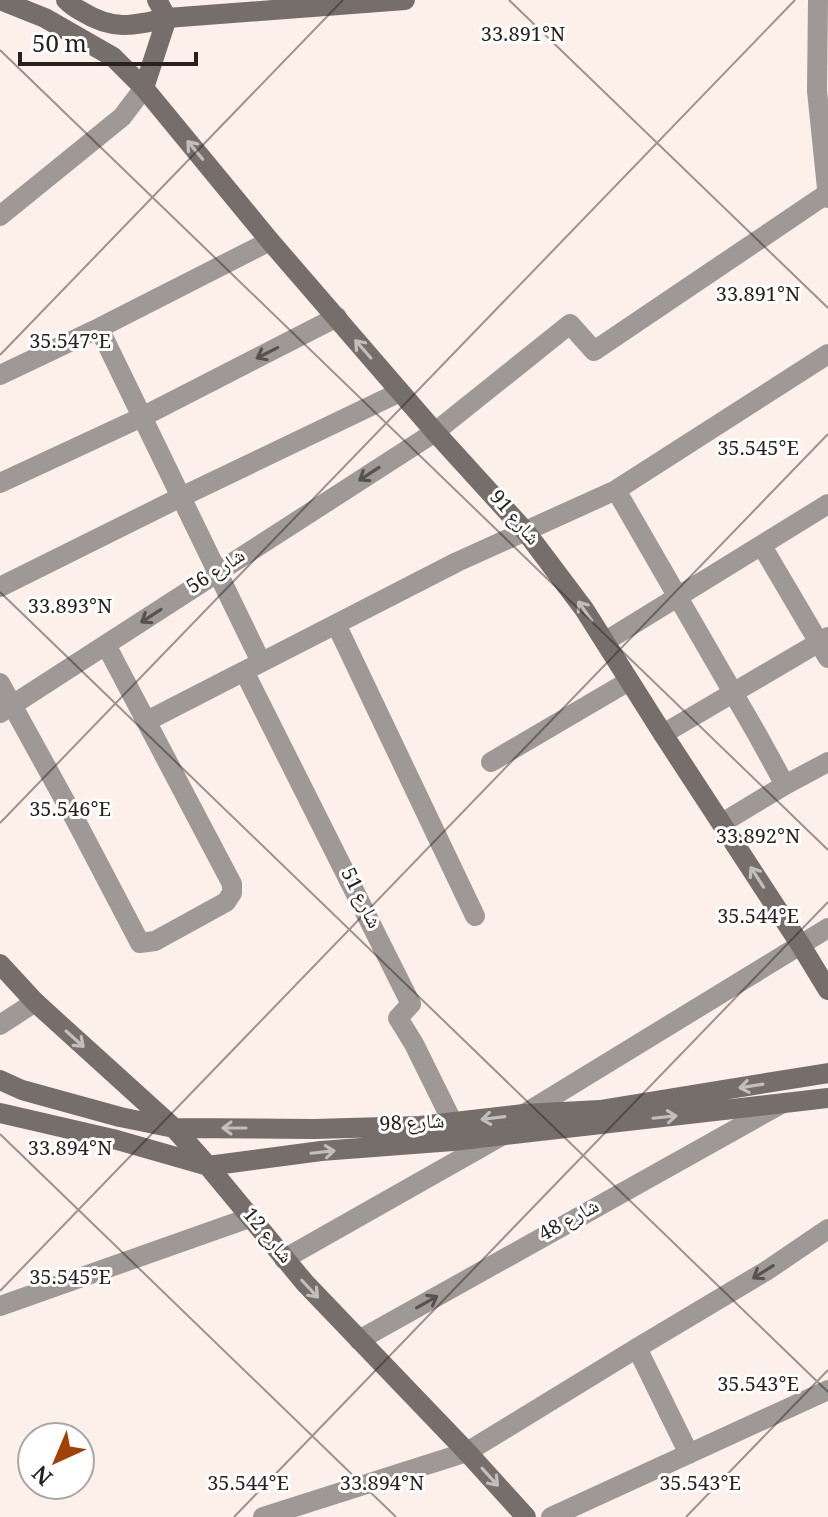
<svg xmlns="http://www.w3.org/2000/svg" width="828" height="1517" viewBox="0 0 828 1517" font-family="Georgia,'Noto Naskh Arabic',serif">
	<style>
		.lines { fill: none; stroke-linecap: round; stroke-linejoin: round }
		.street { stroke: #9e9996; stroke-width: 20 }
		.secondary { stroke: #766e6b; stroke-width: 20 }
		.oneway { stroke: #c1bebc }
		.oneway2 { stroke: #57524f }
		.ticks { fill: none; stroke: #272220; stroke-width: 2; stroke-opacity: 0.45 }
		.labels { text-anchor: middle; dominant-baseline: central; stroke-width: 6; stroke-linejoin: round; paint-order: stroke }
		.street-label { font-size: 20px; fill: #272220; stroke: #fff }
		.ticks-label { font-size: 20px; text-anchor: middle; fill: #272220; stroke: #fff; stroke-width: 6; stroke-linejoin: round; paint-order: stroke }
	</style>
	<rect width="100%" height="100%" fill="#fdefe9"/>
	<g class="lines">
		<!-- street -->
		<path class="street" d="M818,0l-1,91 11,107
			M0,216l122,-99 22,-29
			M99,328l162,334
			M0,375l99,-47 171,-87
			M0,483l142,-66 195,-100
			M616,490l141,244 28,51
			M762,546l66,112
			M0,587l181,-90 219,-105
			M336,624l139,292
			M606,641l222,-137
			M244,671l167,333 -13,14 16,26 39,79
			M0,683l76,138 64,122 15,-2 71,-39 6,-9v-9l-126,-239
			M0,713l435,-281 135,-108 24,27 234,-158
			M147,721l310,-159 159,-72 212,-136
			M663,734l165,-97
			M491,762l138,-81
			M722,823l63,-38 43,-23
			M0,1025l35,-23
			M524,1114l304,-186
			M284,1259l219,-124
			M0,1306l249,-88
			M359,1340l422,-236
			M637,1348l52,106
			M263,1517l204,-65 170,-104 129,-77 62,-42
			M551,1517l277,-127"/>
		<!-- secondary -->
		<path class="secondary" d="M0,0l45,18 68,39 31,31
			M66,0c5,5 9,8 15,11 32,20 52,15 86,7l238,-18
			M157,0l10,18 -23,70 126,153 165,191 91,100 58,77 79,125 137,210 28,46
			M0,964l35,38 139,126 34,38 97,117 162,169 59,65
			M0,1080l22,10 98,27 54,11 140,1 106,-3 104,-12 76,-4 228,-37
			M0,1113l117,27 91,26 113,-15 132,-10 375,-43"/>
	</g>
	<!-- one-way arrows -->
	<defs><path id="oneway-shaft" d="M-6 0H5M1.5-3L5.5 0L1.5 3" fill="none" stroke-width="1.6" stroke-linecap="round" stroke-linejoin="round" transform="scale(2)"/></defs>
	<g class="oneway">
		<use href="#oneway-shaft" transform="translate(195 150) rotate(-130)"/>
		<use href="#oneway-shaft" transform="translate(363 349) rotate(-131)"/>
		<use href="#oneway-shaft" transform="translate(585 611) rotate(-125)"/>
		<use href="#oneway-shaft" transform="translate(757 877) rotate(-123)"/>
		<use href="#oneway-shaft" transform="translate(75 1039) rotate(42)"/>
		<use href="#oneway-shaft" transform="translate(751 1086) rotate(171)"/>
		<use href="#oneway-shaft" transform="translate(665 1117) rotate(-6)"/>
		<use href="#oneway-shaft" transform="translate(493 1118) rotate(173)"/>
		<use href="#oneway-shaft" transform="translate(234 1128) rotate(-180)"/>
		<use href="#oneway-shaft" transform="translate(323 1152) rotate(-6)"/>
		<use href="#oneway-shaft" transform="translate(310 1289) rotate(47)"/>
		<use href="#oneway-shaft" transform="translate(490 1477) rotate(48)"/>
	</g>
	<g class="oneway2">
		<use href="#oneway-shaft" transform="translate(267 353) rotate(153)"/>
		<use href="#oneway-shaft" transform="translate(369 474) rotate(147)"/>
		<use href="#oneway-shaft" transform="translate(151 616) rotate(147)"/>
		<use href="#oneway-shaft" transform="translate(763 1272) rotate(148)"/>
		<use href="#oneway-shaft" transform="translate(427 1302) rotate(-29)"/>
	</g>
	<!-- ticks -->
	<path class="ticks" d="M509,0l319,308M0,50l828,800M0,355l343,-355M0,592l828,800M0,823l795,-823M0,1134l396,383M0,1291l828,-857M234,1517l594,-615M686,1517l142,-147"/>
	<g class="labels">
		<!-- street labels -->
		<g class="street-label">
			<text transform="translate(513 519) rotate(49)">شارع 91</text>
			<text transform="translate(217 573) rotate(-33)">شارع 56</text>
			<text transform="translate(359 899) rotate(63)">شارع 51</text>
			<text transform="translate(412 1125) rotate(-3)">شارع 98</text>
			<text transform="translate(570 1222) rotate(-29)">شارع 48</text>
			<text transform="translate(266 1237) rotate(50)">شارع 12</text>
		</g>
	</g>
	<g class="ticks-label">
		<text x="523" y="41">33.891°N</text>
		<text x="758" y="301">33.891°N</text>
		<text x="70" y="348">35.547°E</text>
		<text x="758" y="455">35.545°E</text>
		<text x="70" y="613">33.893°N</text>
		<text x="70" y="816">35.546°E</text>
		<text x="758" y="843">33.892°N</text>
		<text x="758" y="923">35.544°E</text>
		<text x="70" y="1155">33.894°N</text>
		<text x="70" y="1284">35.545°E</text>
		<text x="758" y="1391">35.543°E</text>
		<text x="248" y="1490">35.544°E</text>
		<text x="700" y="1490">35.543°E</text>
		<text x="382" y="1490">33.894°N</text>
	</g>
	<!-- north arrow -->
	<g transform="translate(56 1461) rotate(224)"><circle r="38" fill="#ffffff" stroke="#a9a7a6" stroke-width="2"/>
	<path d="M0-6L14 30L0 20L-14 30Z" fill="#a34006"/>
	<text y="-12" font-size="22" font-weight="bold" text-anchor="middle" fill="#272220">N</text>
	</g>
	<!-- scale -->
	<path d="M20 52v12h176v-12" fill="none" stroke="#272220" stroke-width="4"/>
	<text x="32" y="52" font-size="24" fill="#272220" stroke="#ffffff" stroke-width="6" paint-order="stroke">50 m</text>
</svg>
